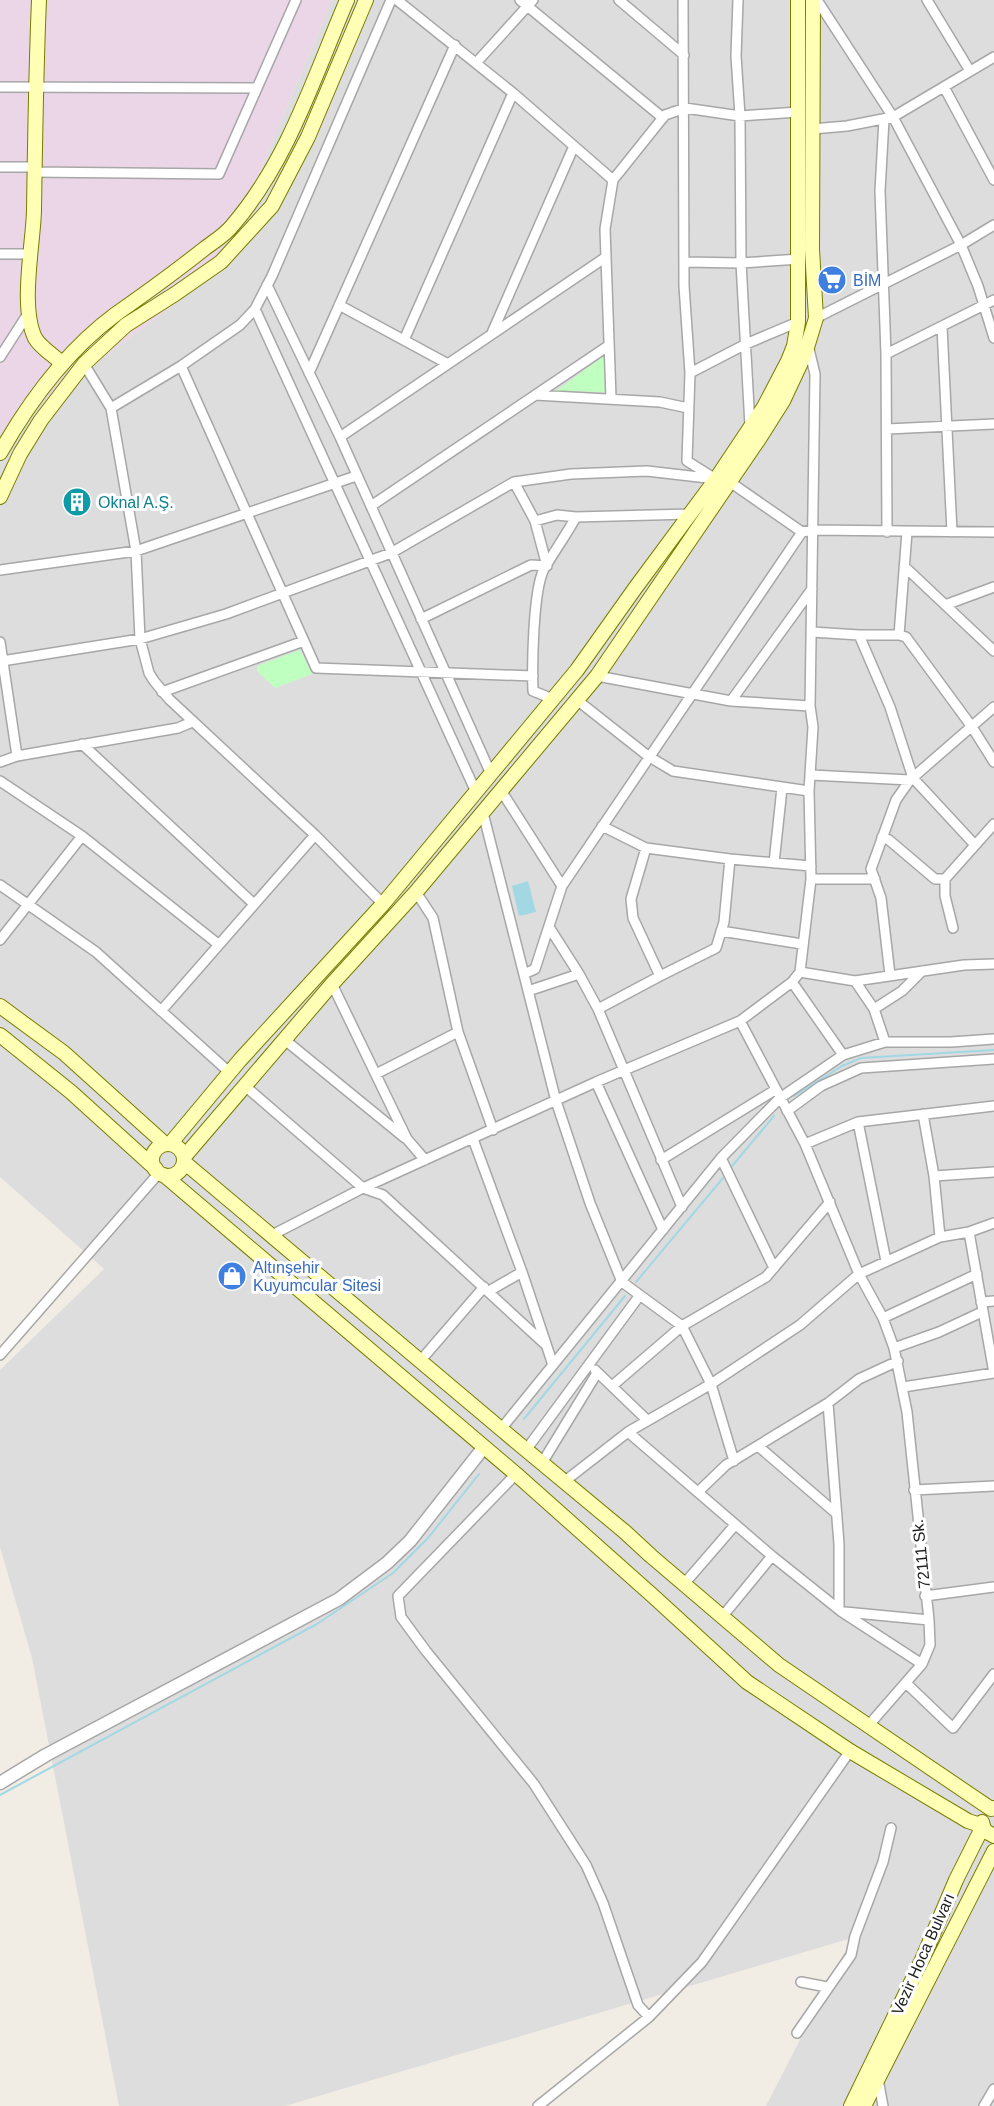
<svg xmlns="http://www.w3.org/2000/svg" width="994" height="2106" viewBox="0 0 994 2106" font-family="Helvetica,sans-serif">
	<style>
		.residential { fill: #dedddd }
		.industrial { fill: #ebd6e8 }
		.park { fill: #bfffc0 }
		.water { fill: #a1d8e3 }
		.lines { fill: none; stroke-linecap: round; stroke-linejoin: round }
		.stream { stroke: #a1d8e3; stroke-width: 2 }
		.minor-casing { stroke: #a7a7a7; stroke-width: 12 }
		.tertiary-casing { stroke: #a7a7a7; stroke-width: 15 }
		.secondary-casing { stroke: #767d00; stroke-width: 16 }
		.minor { stroke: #fff; stroke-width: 9 }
		.tertiary { stroke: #fff; stroke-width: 12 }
		.secondary { stroke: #ffffb5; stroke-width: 14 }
		.labels { text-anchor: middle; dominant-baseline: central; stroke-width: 6; stroke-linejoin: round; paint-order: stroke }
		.shop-label { font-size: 16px; fill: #366cbe; stroke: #fff; text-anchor: start }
		.culture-label { font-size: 16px; fill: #0d838f; stroke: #fff; text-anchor: start }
		.street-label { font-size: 16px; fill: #202020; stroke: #fff }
	</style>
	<rect width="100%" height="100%" fill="#f1ede5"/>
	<!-- residential -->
	<path class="residential" d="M332,0h662v2106h-228l86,-168 -567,168h-166l-87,-448 -32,-111v-177l104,-101 -104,-92v-743l187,-139 63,-100z"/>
	<!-- industrial -->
	<path class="industrial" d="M0,0h332l-82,195 -26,50 -37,50 -187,139z"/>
	<!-- park -->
	<path class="park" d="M604,356l1,36 -49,-1z
		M300,650l12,24 -37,14 -18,-17v-5z"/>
	<!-- water -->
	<path class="water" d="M528,881l8,31 -17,4 -7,-30z"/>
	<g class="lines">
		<!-- stream -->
		<path class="stream" d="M794,1096l48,-30 19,-8 133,-8
			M732,1166l42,-50
			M636,1282l87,-104
			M524,1419l101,-123
			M0,1795l317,-171 76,-51 35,-35 51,-64"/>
		<!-- minor casing -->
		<g class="minor-casing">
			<path id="minor" d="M397,0l116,93 100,87
				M520,0l143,118
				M619,0l65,55
				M683,0l1,286 6,87 -3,88 27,17
				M738,0l-2,56 4,60 1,147 9,163
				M817,0l76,117 68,128 17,41 16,52
				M927,0l43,71
				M476,63l57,-63
				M0,87l257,1
				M944,87l50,93
				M884,119l-4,72 6,163 1,178
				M812,129l35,-3 46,-9 101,-60
				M0,167h33
				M33,172l186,2 77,-174
				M0,254h30
				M684,262l57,1 59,-4
				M267,285l73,152 151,337
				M339,305l109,59
				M255,309l221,483
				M816,318l145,-73 33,-20
				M942,327l10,205
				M492,333l82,-187
				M404,340l109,-247
				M886,354l108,-54
				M0,357l29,-45
				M84,364l27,44 25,143 4,88 9,34 5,8 15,18 146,136 68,69
				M181,366l135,302 217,8
				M309,373l146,-328
				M690,373l56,-29 52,-22
				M535,395l125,7 28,6
				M611,398l-6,-169 8,-49 52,-65 20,-7 55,8 58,-4
				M111,408l70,-42 59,-41 15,-16 17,-33 119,-276
				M887,429l107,-5
				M340,437l266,-180
				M730,482l72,50 11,-2 181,2
				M371,506l237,-160
				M535,521l22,-6 19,2 114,-3
				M905,567l89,84
				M0,570l136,-19 220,-75
				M945,605l49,-18
				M421,619l110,-54 16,1 -12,-45 -21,-39
				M812,632l47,3h40l7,2 66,90 22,35
				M859,635l31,72 23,71 62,67
				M899,635l8,-103
				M0,642l17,114
				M2,661l138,-22 86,-25 165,-61 123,-71 57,-8 76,-3 69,8
				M597,676l134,25 79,5
				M162,692l142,-51
				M553,699l-20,-8c-1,-25 0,-101 11,-122 10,-17 22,-34 32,-52
				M577,700l71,56 25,15 136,20
				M731,701l81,-112
				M82,744l172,160
				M0,762l17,-6 161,-28 14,-6
				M811,775l99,5
				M0,781l82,55 136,108
				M502,792l60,94
				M483,813l73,288 34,102 32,79 60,44 29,58 23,77
				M602,826l44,22 84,11 81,7
				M882,837l7,3 46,39h10v17l8,32
				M774,863l8,-75
				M811,879h64
				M945,879l49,-55
				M0,885l96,67 133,120
				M416,892l17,26 25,114 35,98
				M549,927l30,47 19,35 84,198
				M721,931l81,13
				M0,940l82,-104
				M800,972l55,9 109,-16 30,-1
				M524,974l11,-5 27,-83 240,-354
				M890,975l-9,-77 -10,-29 25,-69 14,-20 84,-73
				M660,976l56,-28 8,-26 6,-63
				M855,981l19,28
				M792,982l51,73
				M332,984l75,155 18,21
				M528,991l51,-17
				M598,1009l62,-33 -27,-58 -2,-19 15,-51
				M161,1011l154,-176
				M740,1021l65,123 54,130 24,44 11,30 13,64 22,208 1,25 -8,19 -54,62
				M285,1040l120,98
				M885,1042l-11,-33 28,-18 20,-20
				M376,1074l82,-42
				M596,1082l67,148
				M245,1086l118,102 20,7 163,150
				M787,1111l34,-25 40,-18 133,-9
				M923,1114l11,62 60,-4
				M858,1122l28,139
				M473,1139l49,133 31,93
				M805,1144l53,-22 136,-16
				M721,1158l53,110
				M661,1160l114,-70
				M934,1176l6,61
				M969,1232l25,141
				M272,1235l91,-47 233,-106 144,-61 52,-39 8,-10 11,-93 -2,-88 4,-64 -3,-21 5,-332 -7,-29
				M489,1291l33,-19
				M981,1302l13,-1
				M883,1318l94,-44
				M894,1348l45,-16 43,-20
				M0,1355l159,-182
				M421,1360l63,-73
				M595,1370l52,50
				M612,1386l70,-60 84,-49 64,-75
				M903,1387l91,-14
				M828,1403l11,141v65
				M501,1429l220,-271 59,-60 63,-43 42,-13h66l43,-3
				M628,1432l144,124 70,56 80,52
				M758,1446l79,68
				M526,1450l114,-155
				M542,1463l55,-90
				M516,1474l-118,122 3,21 25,34 108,133 52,81 17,38 35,102 11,12
				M565,1481l63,-49 83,-48 89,-59 59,-51 81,-37 29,-5 25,-9
				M914,1490l80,-4
				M698,1492l28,-27 102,-62 31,-24 39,-18
				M684,1584l51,-59
				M925,1596l69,-9
				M845,1612l84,8
				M722,1617l50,-61
				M907,1684l46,44 41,-54
				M801,1982l26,5
				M797,2033l54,-78 4,-19 28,-74 8,-34
				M878,2079l5,27
				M538,2106l111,-89 53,-55 148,-211
				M984,2106l10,-17"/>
		</g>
		<!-- tertiary casing -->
		<g class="tertiary-casing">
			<path id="tertiary" d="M0,1783l46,-28 293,-156 48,-36 23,-22 74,-94"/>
		</g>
		<!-- secondary casing -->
		<g class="secondary-casing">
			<path id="secondary" d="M39,0c-3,70 -4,140 -5,211 -1,34 -14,96 1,127 5,9 19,18 27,25
				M0,453c30,-53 66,-102 116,-139 30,-21 59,-42 88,-65 9,-7 21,-14 28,-23 56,-65 82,-149 115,-226
				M0,497l20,-43 21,-34 43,-56 42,-39 49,-31 46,-32 51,-56 36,-69 58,-137
				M0,1006l64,47 101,91
				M0,1035l71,57 85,77
				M170,1144l70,-84 143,-156 194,-234 59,-83 80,-108 48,-72 24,-46 6,-15 4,-24v-322
				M152 1160a16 16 0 1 1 32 0a16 16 0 1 1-32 0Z
				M184,1157l148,-173 84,-92 181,-216 162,-237 24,-38 22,-47 11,-36 -4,-69 1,-249
				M184,1162l317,267 124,103 26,24 128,109 212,144 3,-1
				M164,1175l352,299 137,122 94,86 103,69 118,70 15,5 2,5 9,5
				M851,2106l71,-146 34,-80 27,-54 -1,-4
				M864,2106l130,-255"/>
		</g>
		<!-- minor -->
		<use href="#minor" class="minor"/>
		<!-- tertiary -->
		<use href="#tertiary" class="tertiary"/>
		<!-- secondary -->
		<use href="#secondary" class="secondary"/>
	</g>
	<!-- icons -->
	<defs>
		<g id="supermarket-disc" transform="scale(1.5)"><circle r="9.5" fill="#3f7fe0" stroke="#fff"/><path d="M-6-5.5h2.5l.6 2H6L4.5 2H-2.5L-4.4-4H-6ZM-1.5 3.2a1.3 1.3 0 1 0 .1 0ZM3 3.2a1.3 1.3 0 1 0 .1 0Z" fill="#fff"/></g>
		<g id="building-disc" transform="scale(1.5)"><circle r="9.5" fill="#0f9aa8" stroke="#fff"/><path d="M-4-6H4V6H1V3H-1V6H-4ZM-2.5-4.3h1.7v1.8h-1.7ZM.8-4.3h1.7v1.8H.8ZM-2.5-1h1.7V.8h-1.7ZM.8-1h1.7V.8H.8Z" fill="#fff"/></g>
		<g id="shop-disc" transform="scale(1.5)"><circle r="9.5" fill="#3f7fe0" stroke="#fff"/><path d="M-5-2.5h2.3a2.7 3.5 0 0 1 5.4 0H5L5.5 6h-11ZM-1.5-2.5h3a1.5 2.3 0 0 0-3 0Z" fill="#fff"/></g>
	</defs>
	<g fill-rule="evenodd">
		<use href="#supermarket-disc" x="832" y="280"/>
		<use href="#building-disc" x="77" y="502"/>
		<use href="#shop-disc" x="232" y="1276"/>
	</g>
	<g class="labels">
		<!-- shop labels -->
		<g class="shop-label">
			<text x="853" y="280">BİM</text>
			<text x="253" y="1267">Altınşehir<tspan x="253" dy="18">Kuyumcular Sitesi</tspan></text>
		</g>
		<!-- culture labels -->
		<g class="culture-label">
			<text x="98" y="502">Oknal A.Ş.</text>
		</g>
		<!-- street labels -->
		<g class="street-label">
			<text transform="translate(921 1554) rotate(-96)">72111 Sk.</text>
			<text transform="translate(923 1954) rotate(-66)">Vezir Hoca Bulvarı</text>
		</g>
	</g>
</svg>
